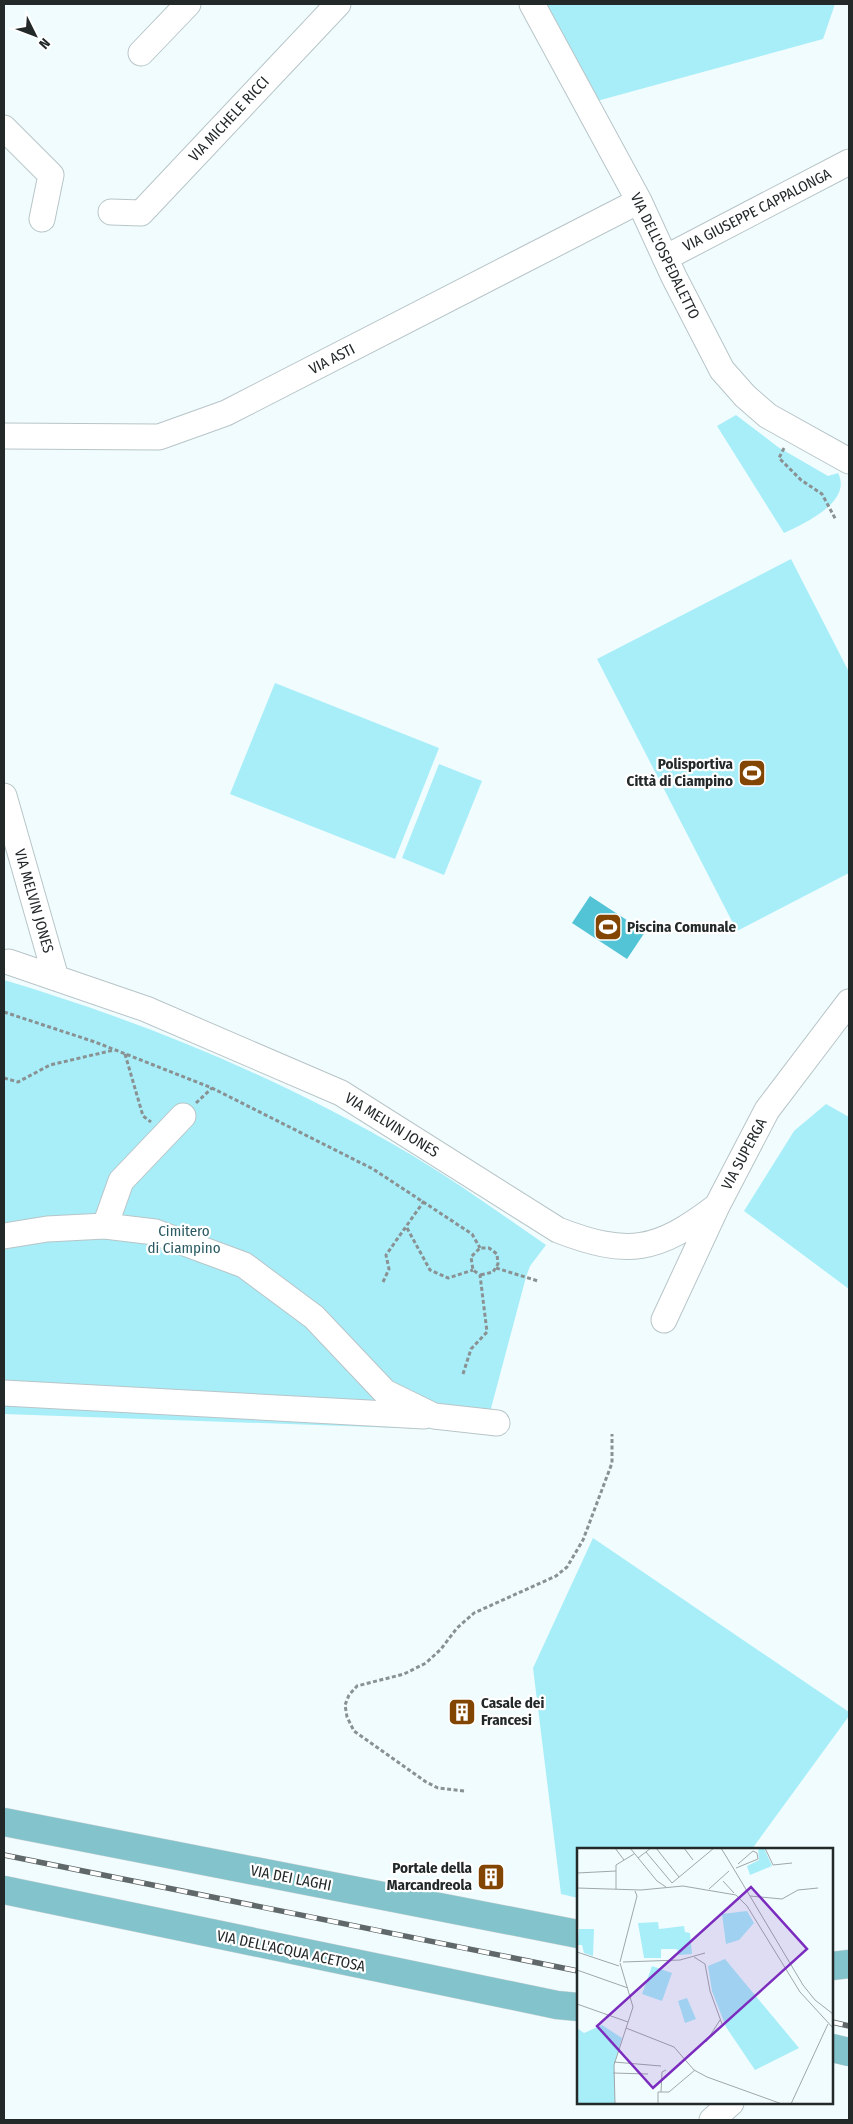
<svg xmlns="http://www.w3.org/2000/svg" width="853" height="2124" viewBox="0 0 853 2124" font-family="'Fira Sans Condensed',sans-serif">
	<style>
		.green { fill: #a8eef9 }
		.water { fill: #53c4d6 }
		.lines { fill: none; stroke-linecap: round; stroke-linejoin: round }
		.minor-casing { stroke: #b8c5c8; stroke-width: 27 }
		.major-casing { stroke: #d7d8d8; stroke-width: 29 }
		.path { stroke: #899193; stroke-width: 3; stroke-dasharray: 4 2.5; stroke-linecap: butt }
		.minor { stroke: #fff; stroke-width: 25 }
		.major { stroke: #82c3cc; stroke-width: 28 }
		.rail-casing { stroke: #616869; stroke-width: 5.5 }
		.rail { stroke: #fff; stroke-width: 4; stroke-dasharray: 11; stroke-linecap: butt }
		.labels { text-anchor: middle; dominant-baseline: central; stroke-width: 4.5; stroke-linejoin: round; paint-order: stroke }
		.street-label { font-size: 15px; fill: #232829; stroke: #fff }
		.poi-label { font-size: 15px; font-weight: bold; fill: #232829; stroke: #fff; text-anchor: end }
		.park-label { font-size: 15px; fill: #2a5a62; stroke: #fff }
		.inset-road { fill: none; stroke: #9fa7a9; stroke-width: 1 }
		.view { fill: #7b2cbf; fill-opacity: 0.15; stroke: #7b2cbf; stroke-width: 2.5 }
		.inset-edge { fill: none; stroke: #232829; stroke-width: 2.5 }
	</style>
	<rect width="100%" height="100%" fill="#f1fcfe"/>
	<!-- green -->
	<path class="green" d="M528,4h307l-12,35 -237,65z
		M736,415l42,32 50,29 10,-3c15,29 -35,51 -54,60l-67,-107z
		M791,559l58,113v201l-112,58 -140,-272z
		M275,683l164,65 -44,111 -165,-65z
		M439,764l43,17 -38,94 -42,-17z
		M4,980c141,42 279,99 406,174 47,28 91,60 136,91l-16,21 -4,11 -41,154 -481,-17z
		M826,1104l23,13v172l-105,-78 50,-80z
		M593,1538l256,174v4l-97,133h-174v49l-17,-4 -28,-226z"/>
	<!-- water -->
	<path class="water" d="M590,896l55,36 -18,27 -55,-36z"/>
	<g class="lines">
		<!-- minor casing -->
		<g class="minor-casing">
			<path id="minor" d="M532,4l107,197 35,76 48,93 23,26 23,20 81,45
				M141,53l47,-49
				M4,128l47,47 -9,44
				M111,212l30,1 197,-209
				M665,258l184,-96
				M4,436l155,1 67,-24 413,-212
				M4,796l52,182
				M9,962l137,47 195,84 217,137c70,27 99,22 159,-24
				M105,1226l16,-45 62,-65
				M4,1236l43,-7 58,-3 50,6 89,33 70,52 71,75 49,24 63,7
				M664,1320l53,-114 50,-96 82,-108
				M4,1393l420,23
				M712,2120l19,-17"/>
		</g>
		<!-- major casing -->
		<g class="major-casing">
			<path id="major" d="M4,1822l574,112
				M4,1890l553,115 21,2
				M832,1966l17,-2
				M832,2048l17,4"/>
		</g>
		<!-- path -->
		<path class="path" d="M784,448l-5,10 22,22 21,14 14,26
			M4,1012l91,30 117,46 161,81 99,65 8,14
			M125,1054l18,62 8,6
			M4,1078l14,4 32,-17 64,-15
			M196,1103l16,-15
			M407,1228l23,42 18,8 25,-8
			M496,1268l42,13
			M383,1282l6,-13 -3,-14 38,-54
			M463,1374l8,-25 16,-17 -7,-57 -7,-5 -2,-13 9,-9h9l8,6 1,10 -5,8 -13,3
			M464,1791l-26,-3 -12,-6 -72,-51 -7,-14 -2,-12 4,-10 8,-9 47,-12 22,-11 15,-14 16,-21 17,-15 82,-37 11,-9 16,-27 29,-77v-29"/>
		<!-- minor -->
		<use href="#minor" class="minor"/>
		<!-- major -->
		<use href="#major" class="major"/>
		<!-- rail casing -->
		<g class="rail-casing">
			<path id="rail" d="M4,1855l574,116
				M832,2022l17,4"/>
		</g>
		<!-- rail -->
		<use href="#rail" class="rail"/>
	</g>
	<!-- icons -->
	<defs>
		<g id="stadium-square" transform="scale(1.4375)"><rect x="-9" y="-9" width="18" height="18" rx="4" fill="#834602" stroke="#fff"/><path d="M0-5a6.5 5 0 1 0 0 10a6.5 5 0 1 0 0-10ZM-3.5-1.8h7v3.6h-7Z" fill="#fff"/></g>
		<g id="building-square" transform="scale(1.4375)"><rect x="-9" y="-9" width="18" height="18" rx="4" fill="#834602" stroke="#fff"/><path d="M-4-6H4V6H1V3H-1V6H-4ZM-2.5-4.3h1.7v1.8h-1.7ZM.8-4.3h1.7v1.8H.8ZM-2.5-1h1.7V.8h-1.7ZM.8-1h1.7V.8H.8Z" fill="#fff"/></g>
	</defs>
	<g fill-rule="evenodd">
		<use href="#stadium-square" x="752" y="773"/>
		<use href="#stadium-square" x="608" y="927"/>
		<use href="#building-square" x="462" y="1712"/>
		<use href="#building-square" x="491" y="1877"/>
	</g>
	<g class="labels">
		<!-- street labels -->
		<g class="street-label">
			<text transform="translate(229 119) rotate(-47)">VIA MICHELE RICCI</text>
			<text transform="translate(757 210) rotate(-27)">VIA GIUSEPPE CAPPALONGA</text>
			<text transform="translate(665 256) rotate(64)">VIA DELL'OSPEDALETTO</text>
			<text transform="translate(332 359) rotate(-27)">VIA ASTI</text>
			<text transform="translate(34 901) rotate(74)">VIA MELVIN JONES</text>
			<text transform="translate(392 1125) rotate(32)">VIA MELVIN JONES</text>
			<text transform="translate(744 1154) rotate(-62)">VIA SUPERGA</text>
			<text transform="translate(291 1878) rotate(11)">VIA DEI LAGHI</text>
			<text transform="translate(291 1951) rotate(12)">VIA DELL'ACQUA ACETOSA</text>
		</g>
		<!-- poi labels -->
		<g class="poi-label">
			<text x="733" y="764">Polisportiva<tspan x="733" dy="17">Città di Ciampino</tspan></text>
			<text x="627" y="927" text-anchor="start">Piscina Comunale</text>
			<text x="481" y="1703" text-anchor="start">Casale dei<tspan x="481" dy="17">Francesi</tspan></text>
			<text x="472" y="1868">Portale della<tspan x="472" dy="17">Marcandreola</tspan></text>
		</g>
		<!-- park labels -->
		<g class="park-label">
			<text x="184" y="1231">Cimitero<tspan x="184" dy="17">di Ciampino</tspan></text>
		</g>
	</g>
	<!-- overview -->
	<g transform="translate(577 1848)">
		<rect width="256" height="256" fill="#f1fcfe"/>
		<path d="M181,0h6l8,18 -22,9 -3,-9 12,-6zM170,63l7,12 -15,17 -13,4 -4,-30zM81,74l1,7 25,-3 1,6 5,1 2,21 -13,1 -2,-6h-16v9h-17l-6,-35zM2,81h15l-1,27 -9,-3 -2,-8h-4zM148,111l74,89 -44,22 -29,-43 -14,-36 -4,-25zM75,118l20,7 -10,28 -20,-7zM110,150l9,21 -11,4 -7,-22zM25,177l20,13 -8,27 1,39h-38v-76l7,5z" fill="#a8eef9"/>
		<path class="inset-road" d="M38,0l9,12M53,0l27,33 9,6M79,0l23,29M107,0l9,12M144,0l14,23M188,0l8,17 19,-2M69,4l26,31 42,-35M61,10l13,-10M161,16l15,-13 4,2 1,6M159,20l22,-9M39,23v-6l18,-11M158,23l68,114 12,15 18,14M0,25l39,-2v18M146,33l11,12M0,40l64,2 42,-4 53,9 11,11 53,86 34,37M132,41l20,-18M173,48l32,3 16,-9 20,-2M0,104l42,14M117,109l11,7 5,27 12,33M43,114l17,-66 -2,-5M46,114l57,-2 25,-7M0,122l51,18M0,156l51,18M49,180l48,19 20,23 13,7 75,27M129,194l14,-22M37,214l47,4M36,225l35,1M84,244l1,-20 4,-2M38,256l-1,-39 19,-58 -13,-44M81,256v-12h11l26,-22M214,256l37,-80"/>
		<path class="view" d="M174,39l56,62 -154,139 -56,-62z"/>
		<rect width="256" height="256" class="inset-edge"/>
	</g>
	<!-- border -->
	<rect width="853" height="2124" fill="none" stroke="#232829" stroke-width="10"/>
	<!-- north arrow -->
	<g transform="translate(35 35) rotate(132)" stroke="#ffffff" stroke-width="4" paint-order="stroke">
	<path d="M0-4L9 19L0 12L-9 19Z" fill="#232829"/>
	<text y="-8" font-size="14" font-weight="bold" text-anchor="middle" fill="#232829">N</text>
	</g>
</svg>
